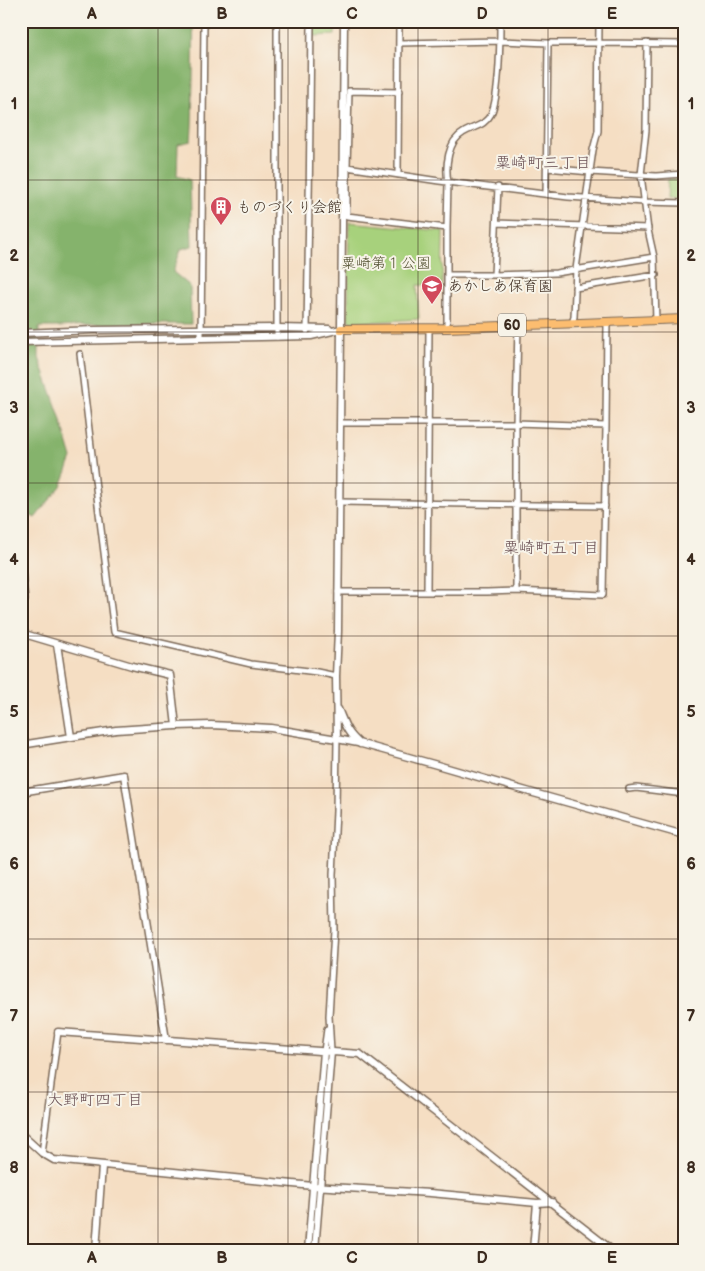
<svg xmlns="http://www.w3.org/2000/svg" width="705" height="1271" viewBox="0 0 705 1271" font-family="'Balsamiq Sans','Klee One',sans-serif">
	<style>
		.green { fill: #a7d17c; stroke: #717e4d }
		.forest { fill: #85b36c; stroke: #606e45 }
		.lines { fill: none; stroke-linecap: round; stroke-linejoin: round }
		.minor-casing { stroke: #7c6958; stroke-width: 8 }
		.tertiary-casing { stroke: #7c6958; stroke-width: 9 }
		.primary-casing { stroke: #7c6958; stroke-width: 10 }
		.minor { stroke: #fff; stroke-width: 5 }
		.tertiary { stroke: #fff; stroke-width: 6 }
		.primary { stroke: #fcbd6f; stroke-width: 8 }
		.grid { fill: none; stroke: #3b2a1e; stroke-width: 1; stroke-opacity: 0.55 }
		.labels { text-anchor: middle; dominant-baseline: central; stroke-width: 4; stroke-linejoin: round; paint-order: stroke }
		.shield { fill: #f7f3e8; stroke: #73665b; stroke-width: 1 }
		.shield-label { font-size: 14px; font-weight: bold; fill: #3b2a1e }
		.poi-label { font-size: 15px; fill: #3b2a1e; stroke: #f7f3e8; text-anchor: start }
		.park-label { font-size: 15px; fill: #565436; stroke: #f7f3e8 }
		.neighbourhood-label { font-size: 16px; fill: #6c5256; stroke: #f7f3e8 }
		.neatline { fill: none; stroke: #3b2a1e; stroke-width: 2 }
		.grid-label { font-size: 16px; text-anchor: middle; font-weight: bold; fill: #3b2a1e }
	</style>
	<rect width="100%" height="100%" fill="#f7f3e8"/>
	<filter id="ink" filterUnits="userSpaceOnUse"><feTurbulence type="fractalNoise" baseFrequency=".02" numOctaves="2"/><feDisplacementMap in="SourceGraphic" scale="10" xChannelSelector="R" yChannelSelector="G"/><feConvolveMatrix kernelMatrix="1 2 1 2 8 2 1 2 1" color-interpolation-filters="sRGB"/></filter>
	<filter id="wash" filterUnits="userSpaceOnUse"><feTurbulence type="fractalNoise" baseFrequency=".0096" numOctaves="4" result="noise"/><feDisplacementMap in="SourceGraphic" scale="20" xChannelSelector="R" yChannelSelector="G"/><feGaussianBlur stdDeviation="1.12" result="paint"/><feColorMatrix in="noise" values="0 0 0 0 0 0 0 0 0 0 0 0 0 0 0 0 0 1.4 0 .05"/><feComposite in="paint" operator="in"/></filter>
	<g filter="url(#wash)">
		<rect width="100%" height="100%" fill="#f5dec3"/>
		<!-- green -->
		<path class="green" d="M313,21h22v14l-22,1z
			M684,177v22h-17l1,-20z
			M349,222l94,9 -1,55 -25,-1 2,34 -68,4 -3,-4z"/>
		<!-- forest -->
		<path class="forest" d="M21,21h172c1,20 0,39 0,58 -1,21 0,42 -2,62l-13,3 -1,32 13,4 2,66 -11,3 -8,23 17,14 1,38h-86l-46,3h-20v31l20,56 13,44 -11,28 -26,32 -14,-8z"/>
	</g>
	<g filter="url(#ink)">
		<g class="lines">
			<!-- minor casing -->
			<g class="minor-casing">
				<path id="minor" d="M399,43l101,-2 48,2h51l85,1
					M647,43l-1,87 -5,45 7,55 6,27
					M347,167l2,-76 50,1
					M547,168l43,4 66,4 28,-2
					M398,175l1,-154
					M546,194l2,-151
					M497,223l151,5
					M447,228l-100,-12v-49l92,14 129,16 76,5 40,1
					M447,275h47l62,-2 98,-16 2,63
					M494,275l4,-88
					M575,288l81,-13
					M21,321l3,12
					M572,323l2,-6 2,-48 17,-119 5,-19 1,-110
					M447,328v-100l1,-46c-3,-16 0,-41 15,-49 11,-7 22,-7 28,-19 3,-6 4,-13 5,-19 4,-25 4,-49 4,-74
					M307,331c2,-103 3,-207 4,-310
					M277,337v-316
					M201,338l3,-317
					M80,354l18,151 16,127 137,32 66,8 19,4
					M340,423h176l90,3 1,-104
					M339,502l266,4
					M21,562l4,38
					M427,591l2,-263
					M516,591v-168l2,-99
					M338,592h149l29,-1 87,4 3,-169
					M629,789l7,-1 48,6
					M324,1051l3,-22
					M331,1052l-2,-36 5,-86 -1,-55 3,-64 1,-72
					M42,1153l16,-121"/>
			</g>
			<!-- tertiary casing -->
			<g class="tertiary-casing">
				<path id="tertiary" d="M344,21l-6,610 -2,45 1,63 21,4 79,22 93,27 154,43
					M21,333l74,-3 182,-2 52,1
					M21,342l180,-4 110,-2 30,-7
					M21,633l111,33 38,9 6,51
					M57,644l14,93
					M338,709c7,16 8,23 22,35
					M21,745l95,-15 60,-4 35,-1 60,3 66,11
					M21,792l103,-17 42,265
					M58,1032l302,22 252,196
					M21,1134l21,19 12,7 259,26 117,7 107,10 15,-1
					M96,1250l6,-84
					M308,1250l16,-199
					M315,1250l16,-198
					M533,1250l4,-47"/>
			</g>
			<!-- primary casing -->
			<g class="primary-casing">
				<path id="primary" d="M341,329l106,-1 237,-9"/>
			</g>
			<!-- minor -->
			<use href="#minor" class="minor"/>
			<!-- tertiary -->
			<use href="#tertiary" class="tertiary"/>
			<!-- primary -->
			<use href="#primary" class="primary"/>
		</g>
	</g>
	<!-- grid -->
	<path class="grid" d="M158,21v1229M288,21v1229M418,21v1229M548,21v1229M21,180h663M21,332h663M21,483h663M21,636h663M21,788h663M21,939h663M21,1092h663"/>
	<!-- icons -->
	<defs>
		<g id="building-pin" transform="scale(1.125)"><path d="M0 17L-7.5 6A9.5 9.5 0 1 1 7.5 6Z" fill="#d1495b" stroke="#f7f3e8"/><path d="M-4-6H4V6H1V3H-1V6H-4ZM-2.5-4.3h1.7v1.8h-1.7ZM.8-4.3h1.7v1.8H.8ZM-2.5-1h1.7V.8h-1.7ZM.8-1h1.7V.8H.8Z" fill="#fff"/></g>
		<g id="school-pin" transform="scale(1.125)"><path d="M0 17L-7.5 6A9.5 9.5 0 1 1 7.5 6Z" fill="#d1495b" stroke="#f7f3e8"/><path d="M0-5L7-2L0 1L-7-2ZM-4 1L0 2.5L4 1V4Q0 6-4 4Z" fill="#fff"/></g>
	</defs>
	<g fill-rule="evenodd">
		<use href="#building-pin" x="221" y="207"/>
		<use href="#school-pin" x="432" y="286"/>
	</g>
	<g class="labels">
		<!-- shield labels -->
		<rect class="shield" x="498" y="313.5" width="28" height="23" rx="4"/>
		<g class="shield-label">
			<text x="512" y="325">60</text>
		</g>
		<!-- poi labels -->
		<g class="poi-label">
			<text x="237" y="207">ものづくり会館</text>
			<text x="448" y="286">あかしあ保育園</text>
		</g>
		<!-- park labels -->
		<g class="park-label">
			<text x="386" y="263">粟崎第１公園</text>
		</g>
		<!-- neighbourhood labels -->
		<g class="neighbourhood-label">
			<text x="543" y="163">粟崎町三丁目</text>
			<text x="551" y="548">粟崎町五丁目</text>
			<text x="95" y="1100">大野町四丁目</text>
		</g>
	</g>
	<!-- margin -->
	<rect width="705" height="1271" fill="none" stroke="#f7f3e8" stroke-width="55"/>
	<rect x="28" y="28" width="650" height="1216" class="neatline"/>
	<g class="grid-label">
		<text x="92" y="19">A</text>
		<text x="222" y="19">B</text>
		<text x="352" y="19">C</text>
		<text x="482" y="19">D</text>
		<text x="612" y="19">E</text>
		<text x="14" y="109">1</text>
		<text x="691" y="109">1</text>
		<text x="14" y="261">2</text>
		<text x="691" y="261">2</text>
		<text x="14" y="413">3</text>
		<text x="691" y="413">3</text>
		<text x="14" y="565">4</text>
		<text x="691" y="565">4</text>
		<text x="14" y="717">5</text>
		<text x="691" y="717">5</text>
		<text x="14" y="869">6</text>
		<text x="691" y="869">6</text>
		<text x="14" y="1021">7</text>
		<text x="691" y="1021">7</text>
		<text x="14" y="1173">8</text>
		<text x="691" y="1173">8</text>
		<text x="92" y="1263">A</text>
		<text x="222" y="1263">B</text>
		<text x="352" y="1263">C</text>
		<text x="482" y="1263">D</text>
		<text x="612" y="1263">E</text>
	</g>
</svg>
